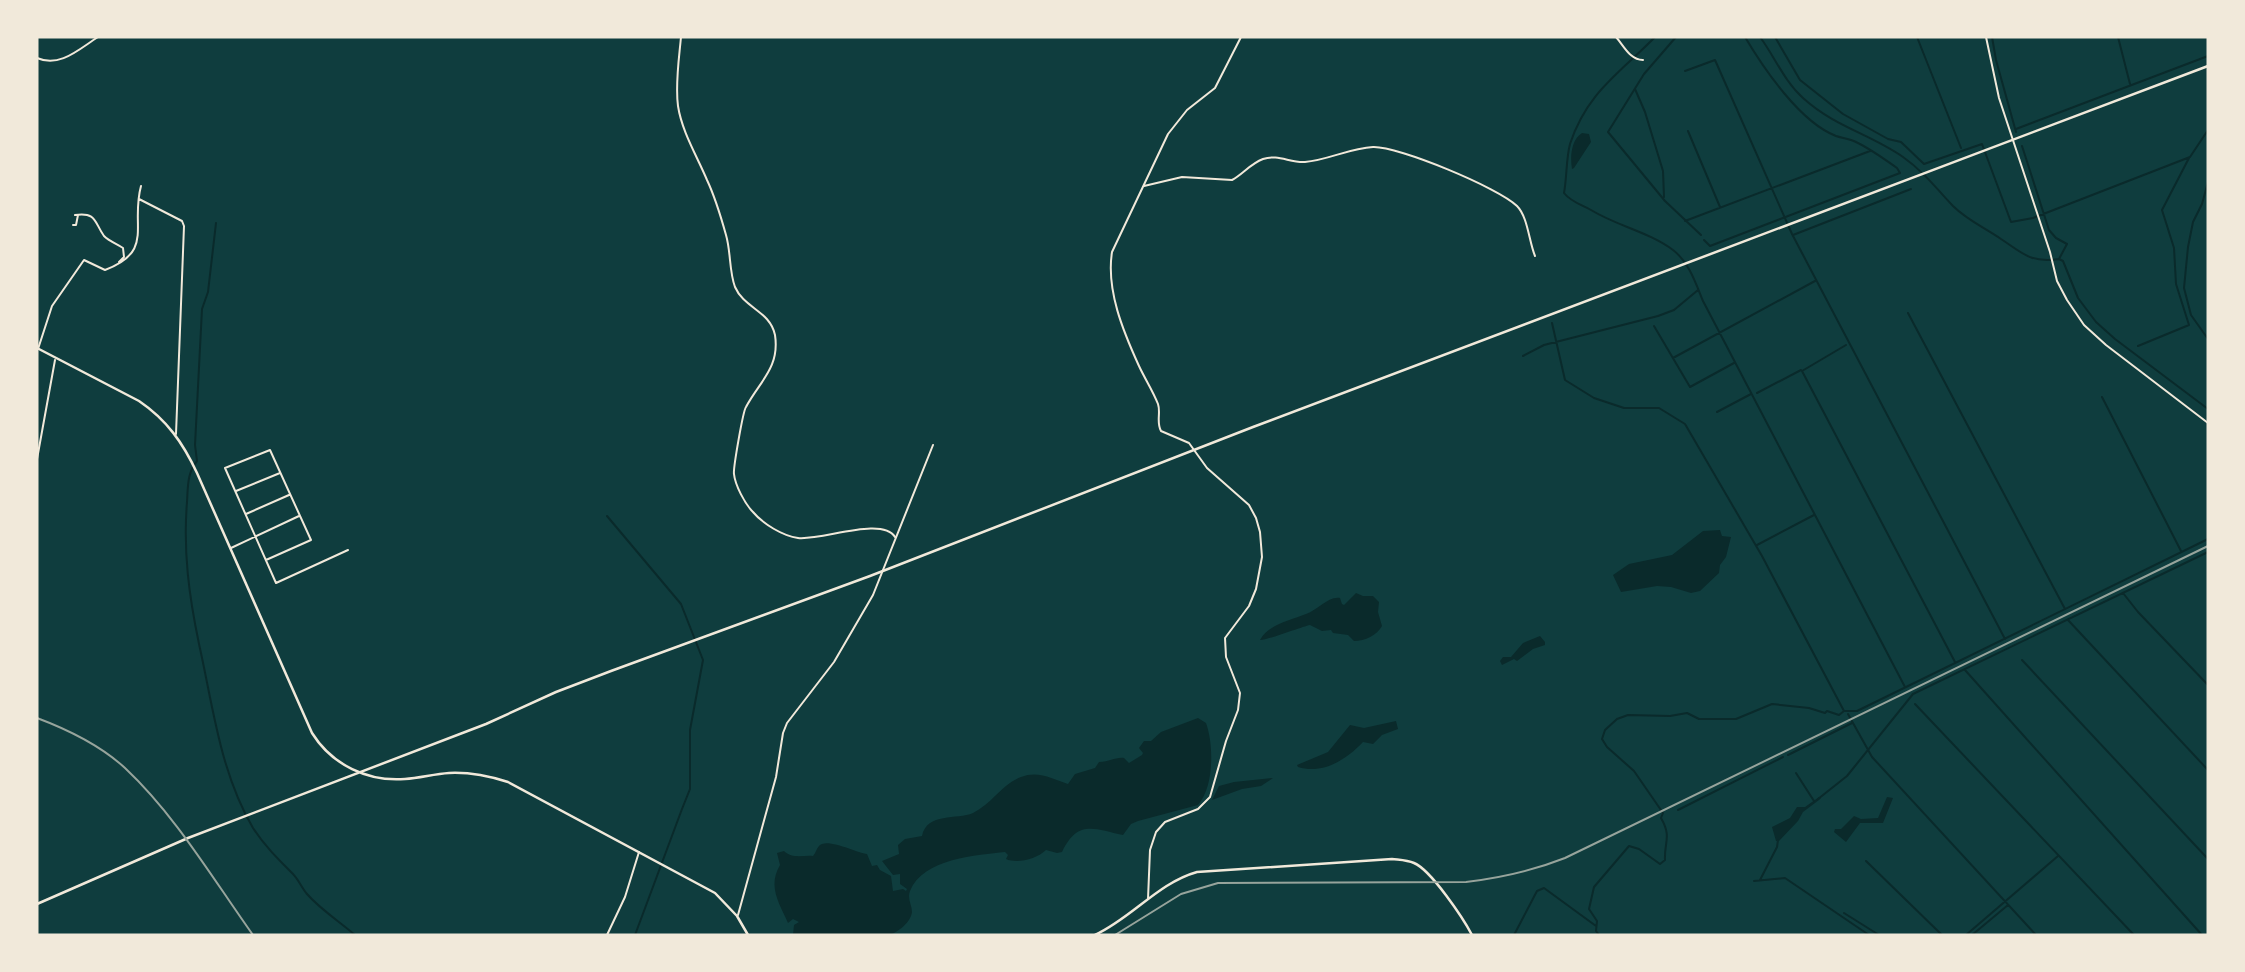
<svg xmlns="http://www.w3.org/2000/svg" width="2245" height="972" viewBox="0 0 2245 972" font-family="'DM Sans',sans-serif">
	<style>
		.water { fill: #0a2a2b }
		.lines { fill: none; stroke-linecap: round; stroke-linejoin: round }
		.stream { stroke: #0a2a2b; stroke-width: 2 }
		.minor { stroke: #f1e9da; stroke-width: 2 }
		.secondary { stroke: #f1e9da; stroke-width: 2.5 }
		.rail { stroke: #97a49c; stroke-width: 2 }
	</style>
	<rect width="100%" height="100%" fill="#0f3d3e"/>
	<!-- water -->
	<path class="water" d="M1582,133l7,1 2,8 -17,26 -2,1c-2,-12 -1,-29 10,-36z
		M1720,530l2,6 9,1 -5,20 -6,8 -1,8 -19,18 -9,2 -20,-6 -14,-1 -36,6 -8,-17 16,-11 43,-9 31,-24z
		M1356,593l7,3h10l6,6 -1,10 4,14c-5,9 -17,15 -28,15l-6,-6 -15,-2 -2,-3 -9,1 -12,-6c-9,2 -45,16 -50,15 9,-16 31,-20 46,-26 12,-4 22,-18 34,-16l2,6 2,1z
		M1540,636l5,6v3l-12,4 -16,12 -3,-2 -12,6 -2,-4 3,-4h8l12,-14z
		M1198,718l8,5c8,22 8,64 -8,82l-60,16 -7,3 -8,11c-29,-6 -45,-16 -61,17l-5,1 -11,-3c-9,9 -29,14 -40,9l2,-4 -3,-3c-27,3 -82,6 -95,39 -3,8 2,14 2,21 -1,10 -14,20 -22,23h-97l1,-10 5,-3 -6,-3 -5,4c-8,-19 -21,-36 -8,-58l-3,-12 7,-2c8,8 19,4 29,5 3,-3 3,-7 6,-10 7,-9 38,7 48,8l5,12 5,-1 3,5 11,6 2,15 10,-2 3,2 1,-2 -7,-5v-10l-7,1 -11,-14 17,-7 -1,-9 7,-6 17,-3c5,-24 35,-16 51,-23 19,-9 28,-28 48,-36 17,-7 32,2 47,7l7,-10 20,-6 4,-6c11,0 16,-5 25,-4l5,5 13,-8 1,-2 -4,-5 5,-7h7l10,-9z
		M1396,721l2,8 -16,6 -9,9 -10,-2c-16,17 -40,33 -65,25l-1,-2 31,-13 22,-27 14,3z
		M1273,778l-12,8 -19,3 -30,11 7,-14 15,-4z
		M1819,797l2,1 -2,2 -16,12 -5,9 -19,20h-3l-4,-14 18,-9 7,-11h8z
		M1887,797l6,1 -10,25h-23l-14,19 -12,-10 1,-3h6l13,-13 7,3 17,-1z"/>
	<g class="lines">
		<!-- stream -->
		<path class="stream" d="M1655,37c-35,36 -68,55 -85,107 -4,15 -3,33 -6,49 7,9 18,12 27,17 26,16 58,22 82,40 16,12 23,34 30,51l202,386
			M1676,37l-32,37 -36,58 57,69 36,34
			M1760,37c15,20 24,44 43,61 32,29 67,36 100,59 20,14 34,32 50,49 14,14 32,22 48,33 23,15 29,24 58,20l4,2 15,37 18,24 19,17 93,70
			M1775,37l25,43 43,34 45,25 13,3 23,22 58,-20 29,78 22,-4 157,-61 18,-27
			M1917,37l44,111
			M1992,37l4,23 20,72
			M2118,37l12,47
			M1685,71l30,-11 77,174 213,405
			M1635,89l10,23 18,59 1,26
			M2016,129l192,-73
			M1688,131l32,76
			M2022,146l27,84 7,8 11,6 -8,15
			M2208,182l-6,22 -9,18 -5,25 -4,41 7,27 17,24
			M1685,221l185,-70
			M216,223l-8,69 -6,17 -7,136 2,16c-10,12 -9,26 -10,41 -4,49 2,94 12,142 14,62 21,128 54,184 11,17 24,30 38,44 7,6 10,15 16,22 14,16 32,27 48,41
			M1793,235l118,-46
			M1704,240l6,6 190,-73 -3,-5c-13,-9 -26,-19 -41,-26 -6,-3 -14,-4 -20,-6 -36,-14 -72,-67 -91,-99
			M1908,313l157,296
			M1552,323l13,57 29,18 30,10h35l26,16 77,132 82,155h13l351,-172
			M1654,326l36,61 44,-24
			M1846,345l-44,26 153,291
			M2138,346l51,-21 -13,-41 -2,-36 -12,-38 27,-52
			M1523,356l21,-11 114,-29 16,-6 24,-20
			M1673,358l142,-77
			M1757,393l44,-23
			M2102,397l79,154
			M1717,412l34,-18
			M607,516l74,88 22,56 -13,70v59l-8,20 -47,126
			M1757,545l57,-30
			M2123,593l15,19 70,73
			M2068,620l140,150
			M2022,660l186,199
			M1965,670l237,265
			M1915,704l219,231
			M1848,714l24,43 164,178
			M1788,755l64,-32
			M1796,773l18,28
			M1818,799l29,-23 66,-82 295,-142
			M1678,810l105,-53
			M1866,861l76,74
			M1760,880l17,-33 1,-7
			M1754,881l31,-3 84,57
			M1844,913l35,22
			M1514,935l23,-44 7,-3 52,38
			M1599,935l-3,-4 1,-10 -8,-12 5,-22 35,-41 10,3 21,15 5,-4c-1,-18 7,-23 -4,-42l2,-5 -29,-42 -27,-24 -5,-8 3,-9 12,-11 11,-4 42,1 17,-3 12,6h37l36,-15 37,4 16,5 2,-2 12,4 5,-4
			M1966,935l92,-79
			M1972,935l36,-30"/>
		<!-- minor -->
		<path class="minor" d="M681,37c-2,22 -6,47 -3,69 4,26 19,50 29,74 8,17 14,37 19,55 5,17 3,36 9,52 9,21 35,24 40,48 5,33 -16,47 -29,72 -3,4 -13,62 -12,67 1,11 11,30 19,38 10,12 30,24 45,26 23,3 84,-22 97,-1
			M1616,37c8,9 14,23 27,23
			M1986,37l13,61 51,154 7,29 10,19 17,25 22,20 102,78
			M37,58c23,10 42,-9 61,-21
			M1144,186l38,-9 50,3c11,-6 18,-16 31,-21 15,-5 27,4 42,3 23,-2 45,-14 68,-15 25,-1 126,41 144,59 11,11 12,36 18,50
			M139,199l43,22 2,5 -8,208
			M75,215c22,-3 19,7 29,21 5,5 13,8 19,12l1,9 -5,5
			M73,225h3l2,-10
			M38,349l14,-43 32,-46 21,10c50,-19 25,-44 36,-84
			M37,459l18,-99
			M236,491l44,-18
			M246,514l43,-19
			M231,548l68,-32
			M266,560l45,-20 -41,-90 -45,18 51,115 72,-33
			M1148,899l2,-49 6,-18 9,-10 33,-13 12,-12 16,-56 12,-31 2,-17 -14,-36 -1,-19 24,-32 7,-17 6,-32 -2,-25 -4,-14 -7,-13 -42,-37 -18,-25 -28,-12c-5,-9 0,-18 -3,-27 -5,-13 -13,-25 -19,-38 -16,-35 -33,-76 -27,-114l56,-118 19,-24 28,-22 26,-51
			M738,915l38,-138 7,-44 4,-10 47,-61 39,-67 60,-150
			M607,935l18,-38 14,-45"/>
		<!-- secondary -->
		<path class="secondary" d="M37,348l102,53c28,19 44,42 58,72l115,260c20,32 56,49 93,46 15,-1 29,-5 44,-6 20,-1 40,3 59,9l207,111 22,23 11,19
			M37,904l151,-66 298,-114 70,-32 55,-21 259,-95 383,-149 955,-361
			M1095,935c37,-17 63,-52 102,-63l195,-13c8,1 15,1 22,4 17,7 49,55 58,72"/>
		<!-- rail -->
		<path class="rail" d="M37,718c32,12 63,27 88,50 51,48 88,111 128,167
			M1115,935l66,-41 37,-11 248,-1c35,-4 66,-11 99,-24l643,-312"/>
	</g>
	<!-- border -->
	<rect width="2245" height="972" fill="none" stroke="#f1e9da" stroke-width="77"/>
</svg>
